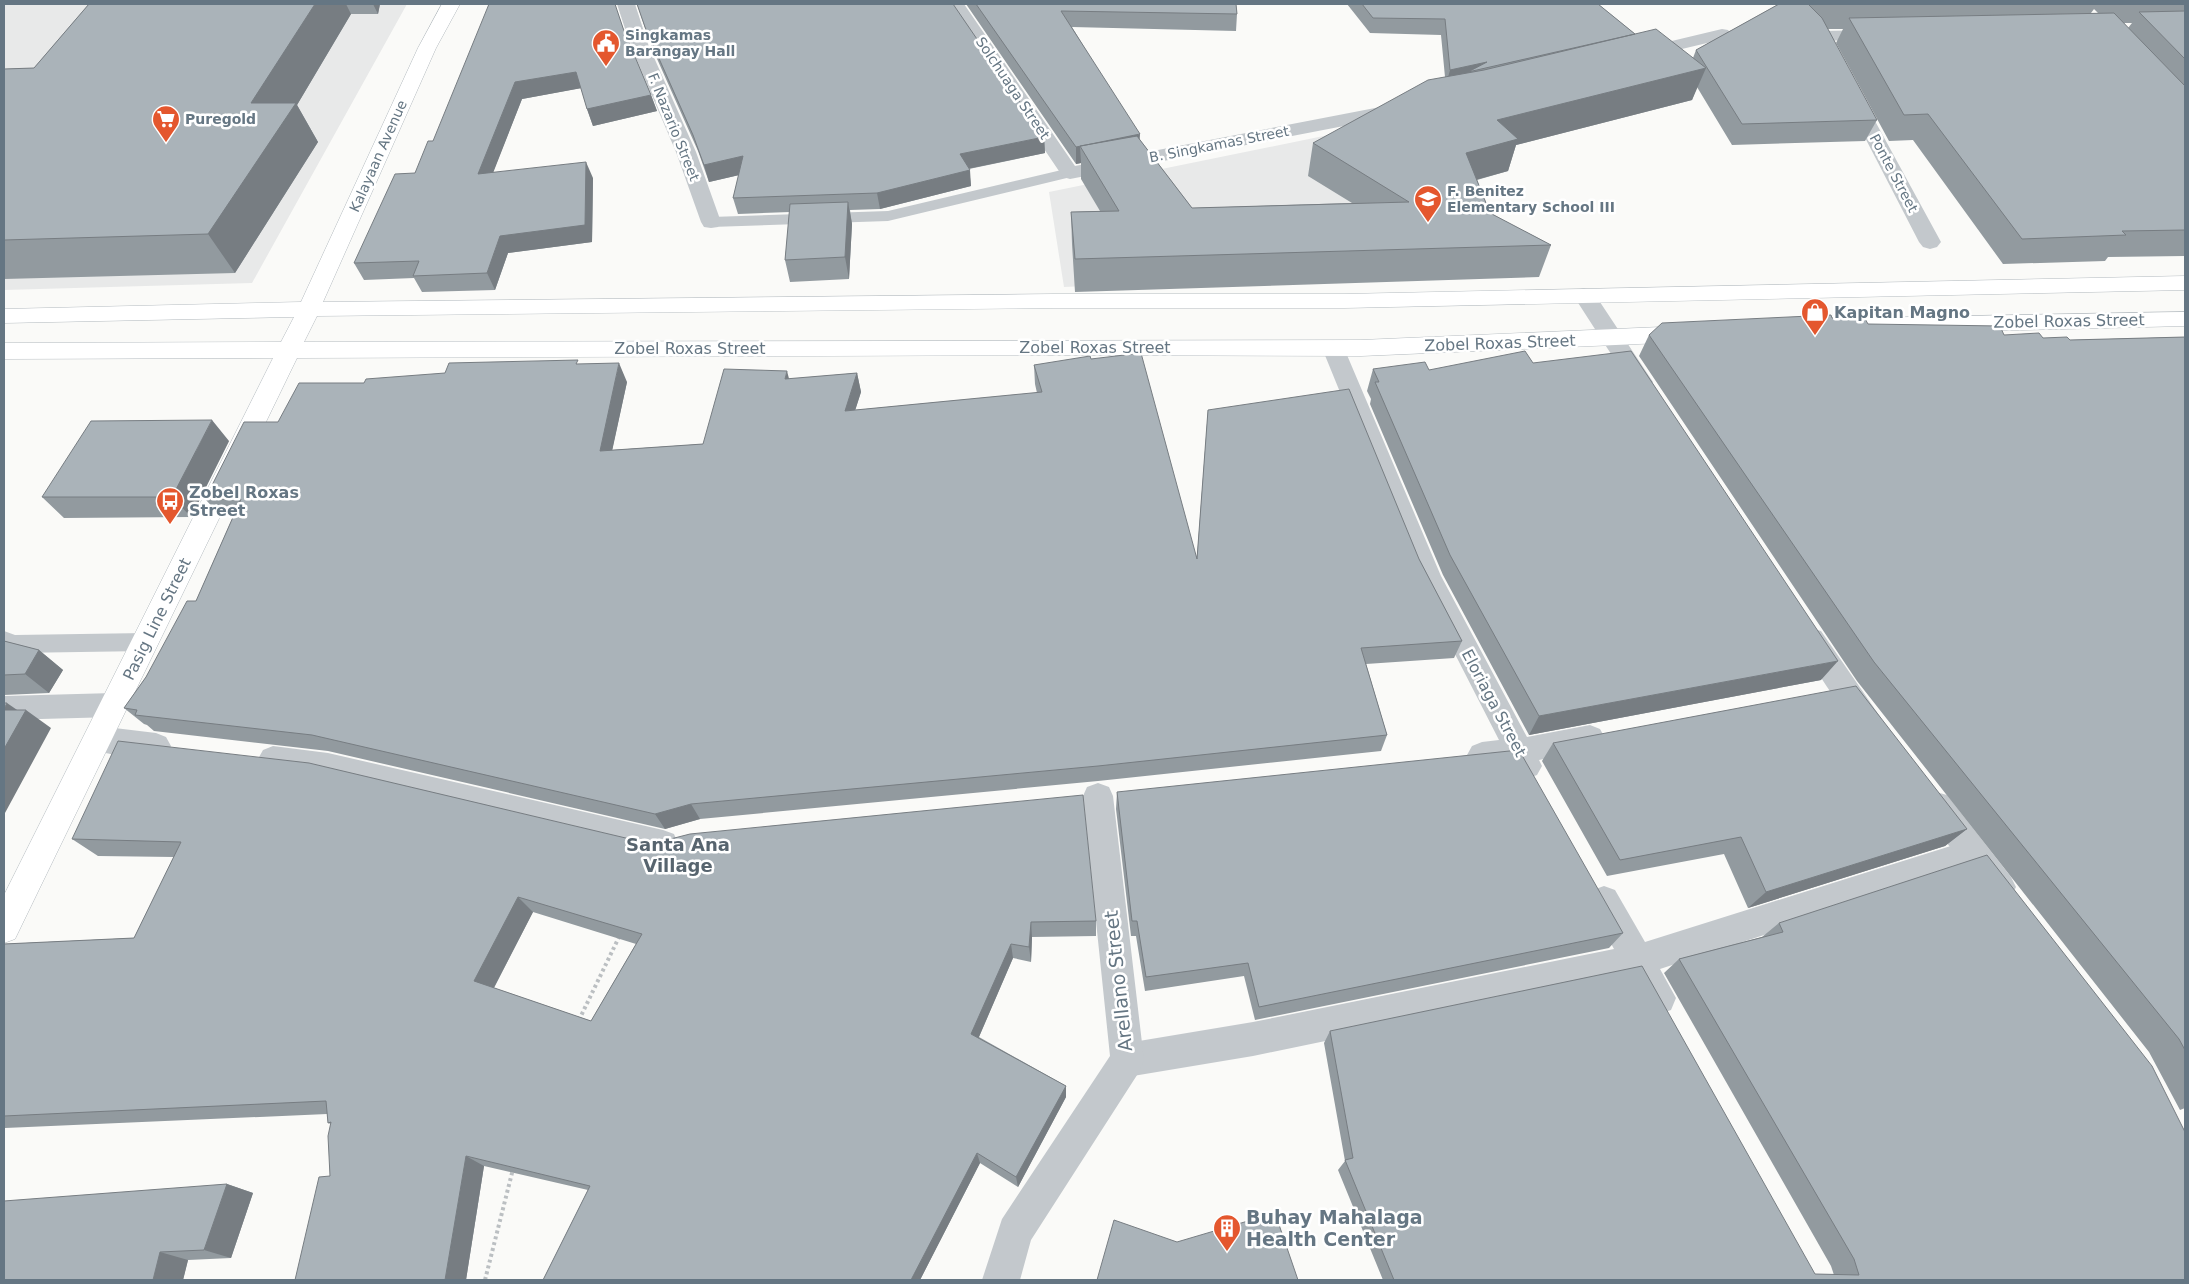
<svg xmlns="http://www.w3.org/2000/svg" width="2189" height="1284" viewBox="0 0 2189 1284" font-family="'DejaVu Sans',sans-serif">
	<style>
		.built { fill: #e8e9e9 }
		.lines { fill: none; stroke-linecap: round; stroke-linejoin: round }
		.secondary-casing { stroke: #b3babf; stroke-width: 1 }
		.path { stroke: #bbbfc2; stroke-width: 4; stroke-dasharray: 3 3; stroke-linecap: butt }
		.service { fill: #c3c8cc; fill-rule: evenodd }
		.pedestrian { fill: #c3c8cc; fill-rule: evenodd }
		.minor { fill: #c3c8cc; fill-rule: evenodd }
		.secondary { fill: #fff; fill-rule: evenodd }
		.wall { fill: #929a9f; fill-rule: evenodd }
		.shaded-wall { fill: #777d82 }
		.building { fill: #aab3b9; stroke: #777d82; fill-rule: evenodd }
		.labels { text-anchor: middle; dominant-baseline: central; stroke-width: 5; stroke-linejoin: round; paint-order: stroke }
		.far-poi-label { font-size: 14px; font-weight: bold; fill: #657683; stroke: #fff; text-anchor: start }
		.far-street-label { font-size: 14px; fill: #657683; stroke: #fff }
		.poi-label { font-size: 16px; font-weight: bold; fill: #657683; stroke: #fff; text-anchor: start }
		.street-label { font-size: 16px; fill: #657683; stroke: #fff }
		.neighbourhood-label { font-size: 18px; font-weight: bold; fill: #57646e; stroke: #fff }
		.near-street-label { font-size: 19px; fill: #657683; stroke: #fff }
		.near-poi-label { font-size: 19px; font-weight: bold; fill: #657683; stroke: #fff; text-anchor: start }
	</style>
	<rect width="100%" height="100%" fill="#fafaf8"/>
	<!-- built -->
	<path class="built" d="M4,4h403l-155,279 -248,7z
		M1348,131l128,137 -412,19 -15,-95z"/>
	<g class="lines">
		<!-- secondary casing -->
		<g class="secondary-casing">
			<path id="secondary" d="M442,4h18l-24,44 -113,254 730,-8h291l841,-18v14l-841,18h-291l-736,8 -13,26 1057,-2 323,-14 8,3 3,5 -3,5 -8,3 -323,14 -305,-1 -759,3 -282,581 -11,4v-48l269,-537 -269,1v-16l277,-1 13,-25 -290,6v-14l297,-7 117,-254z
				M2185,312v14l-325,8 -8,-3 -3,-5 3,-5 8,-3z"/>
		</g>
		<!-- path -->
		<path class="path" d="M579,1020l41,-85
			M485,1280l28,-111"/>
		<!-- service -->
		<path class="service" d="M1070,168l5,2 3,3 -3,3 -187,45 -177,6 -6,-1 -2,-4 2,-4 6,-1 177,-6z
			M4,631l11,4 131,-2 8,3 3,6 -3,6 -8,3 -131,2 -11,-4z"/>
		<!-- pedestrian -->
		<path class="pedestrian" d="M1333,340l8,3 3,5 97,228 86,161 63,-12 10,4 5,9 -5,9 -61,13 3,6 -5,9 -10,4 -10,-4 -6,-10 -29,3 -10,-4 -5,-9 5,-9 10,-4 17,-2 -84,-164 -93,-228 3,-5z
			M1973,839l11,4 4,10 -4,10 -324,106 16,29 -5,12 -12,4 -12,-4 -18,-32 -376,78 -126,21 -12,-5 -5,-12 5,-12 12,-5 126,-21 361,-73 -26,-48 5,-11 11,-4 11,4 30,52z"/>
		<!-- minor -->
		<path class="minor" d="M617,4h18l13,40 48,108 25,70 -3,5 -7,1 -7,-1 -3,-5 -25,-70 -46,-108z
			M946,4h18l111,162 326,-63 7,2 3,4 -3,4 -7,2 -331,64 -7,-2z
			M1722,29l6,1 3,4 -3,4 -88,21 -6,-1 -3,-4 3,-4z
			M1877,30l6,1 3,4 -3,4 -62,2 -6,-1 -3,-4 3,-4 6,-1z
			M1854,93l7,2 2,4 78,143 -4,5 -7,2 -7,-2 -4,-5 -74,-143 2,-4z
			M1584,288l8,2 57,86 4,6 -4,6 -8,2 -8,-2 -60,-93 3,-5z
			M1811,628l10,3 60,87 -4,9c-7,2 -11,4 -18,0 -11,-5 -54,-74 -62,-88l4,-8z
			M114,693l10,3 4,9 -4,9 -10,3 -110,3v-24z
			M98,726l58,7 10,4 5,9 -5,9c-18,7 -59,0 -78,-7l-5,-9 5,-9z
			M273,746l55,7 335,77 11,4 4,10 -4,10 -11,4 -335,-79 -55,-7 -10,-4 -5,-9 5,-9z
			M1098,783l11,4 4,9 31,264 -5,12 -108,168 -11,40h-38l20,-61 108,-163 -27,-260 4,-9z
			M1936,792l11,3 64,82 5,10 -5,10 -11,5 -11,-5 -64,-82 -4,-10 4,-10z"/>
		<!-- secondary -->
		<use href="#secondary" class="secondary"/>
	</g>
	<!-- wall -->
	<path class="wall" d="M89,4h291l-2,10h-27l-54,91 21,37 -83,131 -231,6v-210l30,-1z
		M637,4l407,133 1,16 -76,16 2,17 -91,23 -30,1 2,14 -3,55 -59,3 -5,-22 5,-48 -52,2 -5,-16 6,-23 -30,7 -11,-31 -48,-108z
		M966,4h270l1,10 -1,17 -164,-4 68,113 52,68 160,-5 -44,-27 5,-33 132,-66 -4,-42 -71,-2 -23,-29h251l37,30 58,24 3,-8 81,-45 -3,-1h411v252l-77,1 -3,4 -102,3 -90,-124 -24,1 -53,-98 7,-14h-16l50,91 -12,21 -133,4 -35,-58 -5,13 -176,45 -8,26 -31,9 13,33 61,32 -12,32 -464,15 -3,-48 -1,-32 29,-1 -19,-32v-16l-5,1zM2094,9l4,4h-7zM2124,23h8l-4,5z
		M615,5l8,23 28,67 6,16 -64,15 -6,-17 -6,-21 -59,11 -29,73 100,6 -1,64 -84,11 -13,37 -73,2 -8,-14 -50,2 -10,-17 61,-90 18,-32z
		M1832,318l36,6 202,16 115,-3v771l-5,2 -31,-58 -292,-371 -218,-325 10,-21z
		M1091,359l106,198 11,-147 211,149 43,82 -8,17 -88,6 21,71 -6,16 -283,30 -398,38 -35,10 -337,-78 -174,-20 -7,-6 -3,-1 -20,-16 22,-31 50,-76 37,-84h-11l-17,-18 73,-77 86,-39 215,-19 48,18 -15,68 91,-6 86,-65 68,-6 4,19 -6,18 182,-17 -2,-9 -1,-19z
		M1533,363l288,317 -292,55 -86,-160 -73,-171 1,-5 -4,-8 6,-22 56,1z
		M229,441l-38,76 -127,1 -22,-21z
		M4,641l35,9 24,20 -14,23 -45,2z
		M1553,743l414,86 -22,17 -197,62 -24,-54 -117,22 -65,-115z
		M1117,792l506,141 -14,15 -354,72 -11,-44 -99,15 -9,-55h-5l-15,-127z
		M72,839l579,5 445,77v15l-64,1 -1,25 -18,-4 -34,79 87,49v11l-48,90 -38,-24 -60,117h-377l45,-90 -104,-24 -18,114h-171l35,-104 1,-52 -3,-1 -1,-9 -322,14h-1v-184l130,-6 40,-81 -76,-1zM533,912l103,32 -45,77 -97,-33z
		M1779,923l406,357h-802l-45,-110 7,-9 -21,-118 6,-12 485,243 19,1 -3,-9 -167,-293 15,-14 83,-22z
		M227,1184l26,9 -22,65 -43,2 -5,20h-179z"/>
	<!-- shaded-wall -->
	<path class="shaded-wall" d="M315,4h31l5,10 -54,91 21,37 -83,131 -27,-39 43,-131z
		M373,4h7l-2,10z
		M1487,62l-41,23 4,-15z
		M1706,68l-14,32 -176,45 -8,26 -51,14 9,-32 31,-33z
		M576,72l6,16 -60,11 -36,92 -8,-17 37,-92z
		M651,95l6,16 -64,15 -6,-17z
		M1140,134l-1,16 -59,-4 1,17 -5,1v-17z
		M1044,137l1,16 -83,17 -2,-16z
		M743,156l5,17 -39,9 -5,-17z
		M586,162l7,16 -1,64 -84,11 -13,37 -8,-17 13,-37z
		M970,170l1,16 -91,23 -3,-16z
		M848,202l4,22 -3,55 -4,-22z
		M619,363l8,19 -19,88 -8,-19z
		M787,371l5,19 -7,-11z
		M857,373l4,19 -12,38 -4,-19z
		M212,420l17,21 -38,76 -19,-20z
		M39,650l24,20 -14,23 -24,-19z
		M1838,661l-17,19 -292,55 10,-19z
		M7,703l16,11 3,-4 25,18 -46,85 -1,-1v-103z
		M691,804l9,15 -35,10 -10,-15z
		M1967,829l-22,17 -197,62 18,-16z
		M518,897l15,15 -43,83 -16,-14z
		M1031,922l1,15 -1,25 -2,-15z
		M1011,944l2,14 -38,88 -4,-12z
		M1066,1086v11l-48,90 -2,-10z
		M977,1153l3,10 -60,117h-9z
		M466,1156l18,10 -18,114h-21z
		M227,1184l26,9 -22,65 -27,-8z
		M160,1252l28,8 -5,20h-30z"/>
	<!-- building -->
	<path class="building" d="M89,4h226l-64,99h45l-88,131 -204,6v-171l30,-1z
		M489,4h126l8,24 28,67 -64,14 -11,-37 -61,10 -37,92 108,-12 -1,63 -85,11 -13,37 -74,3 6,-15 -65,2 41,-89 20,-1 13,-32h5z
		M637,4h316l91,133 -84,17 10,16 -93,23 -144,5 10,-42 -39,9 -11,-30 -48,-108z
		M976,4h260l1,10 -176,-3 79,123 -64,13z
		M1362,4h236l37,30 -167,38 19,-10 -37,8 -5,-51 -72,-1z
		M1779,4h29l14,14 55,102 -135,4 -46,-74z
		M2185,11v48l-46,-47z
		M2114,13l71,73v144l-63,1 4,4 -104,4 -94,-125 -24,1 -55,-97z
		M1656,29l50,39 -209,52 21,19 -52,14 24,60 61,32 -476,14 -4,-47 48,-1 -39,-65 57,-10 55,72 217,-6 -96,-59 115,-63 56,-10z
		M848,202l-3,55 -60,3 5,-56z
		M1831,315l1,3 32,-1 4,7 132,2 4,9 35,-2 4,5 24,-1 3,3 115,-3v713l-6,-11 -305,-377 -225,-327 13,-12z
		M1525,351l8,12 98,-12 207,310 -299,55 -89,-161 -75,-173h4l-6,-13 52,-7 4,8z
		M1141,353l56,206 11,-149 141,-21 70,170 43,82 -101,7 26,87 -289,31 -407,38 -36,10 -343,-79 -177,-20 2,-5 -13,-2 22,-31 41,-76h9l45,-102h-36l39,-77h34l21,-39h65l2,-4 79,-6 4,-10 129,-3 -2,4 43,-1 -19,88 103,-7 21,-75 63,2 -2,8 72,-6 -12,38 197,-19 -8,-27 56,-9 1,3z
		M212,420l-40,77h-130l49,-76z
		M4,641l35,9 -14,24 -21,1z
		M1856,686l111,143 -201,63 -25,-55 -121,23 -67,-117z
		M4,703h3l-3,6z
		M4,710h22l-22,39z
		M118,741l191,22 342,81 39,-10 393,-39 13,126 -65,1 -2,25 -18,-3 -40,90 95,52 -50,91 -39,-24 -66,127h-368l47,-94 -124,-30 -21,124h-150l24,-103 11,-1 -2,-40 3,-14 -3,1 -2,-22 -322,15v-172l130,-6 47,-96 -109,-3zM518,897l124,37 -51,87 -117,-40z
		M1519,750l104,183 -364,74 -11,-44 -102,14 -9,-56h-5l-15,-129z
		M1987,855l165,211 33,66v148h-791l-49,-120 8,-2 -23,-127 312,-65 173,308 44,1 -5,-16 -175,-300 104,-27 -4,-9z
		M227,1184l-23,66 -44,2 -7,28h-149v-79z
		M1275,1213l23,67h-201l17,-60 63,22z"/>
	<!-- icons -->
	<defs>
		<g id="civic-pin" transform="scale(1.4375)"><path d="M0 17L-7.5 6A9.5 9.5 0 1 1 7.5 6Z" fill="#e4572e" stroke="#fff"/><path d="M-.6-6.5H3V-4.5H.6V-3L4-1V1h2V6H-6V1h2V-1L-.6-3ZM-1.2 2.5V6h2.4V2.5Z" fill="#fff"/></g>
		<g id="supermarket-pin" transform="scale(1.4375)"><path d="M0 17L-7.5 6A9.5 9.5 0 1 1 7.5 6Z" fill="#e4572e" stroke="#fff"/><path d="M-6-5.5h2.5l.6 2H6L4.5 2H-2.5L-4.4-4H-6ZM-1.5 3.2a1.3 1.3 0 1 0 .1 0ZM3 3.2a1.3 1.3 0 1 0 .1 0Z" fill="#fff"/></g>
		<g id="school-pin" transform="scale(1.4375)"><path d="M0 17L-7.5 6A9.5 9.5 0 1 1 7.5 6Z" fill="#e4572e" stroke="#fff"/><path d="M0-5L7-2L0 1L-7-2ZM-4 1L0 2.5L4 1V4Q0 6-4 4Z" fill="#fff"/></g>
		<g id="shop-pin" transform="scale(1.4375)"><path d="M0 17L-7.5 6A9.5 9.5 0 1 1 7.5 6Z" fill="#e4572e" stroke="#fff"/><path d="M-5-2.5h2.3a2.7 3.5 0 0 1 5.4 0H5L5.5 6h-11ZM-1.5-2.5h3a1.5 2.3 0 0 0-3 0Z" fill="#fff"/></g>
		<g id="bus-pin" transform="scale(1.4375)"><path d="M0 17L-7.5 6A9.5 9.5 0 1 1 7.5 6Z" fill="#e4572e" stroke="#fff"/><path d="M-5-6H5V4H4V6H2V4H-2V6H-4V4H-5ZM-3.5-4V0h7V-4ZM-3.5 1.2v1.5H-2V1.2ZM2 1.2v1.5H3.5V1.2Z" fill="#fff"/></g>
		<g id="building-pin" transform="scale(1.4375)"><path d="M0 17L-7.5 6A9.5 9.5 0 1 1 7.5 6Z" fill="#e4572e" stroke="#fff"/><path d="M-4-6H4V6H1V3H-1V6H-4ZM-2.5-4.3h1.7v1.8h-1.7ZM.8-4.3h1.7v1.8H.8ZM-2.5-1h1.7V.8h-1.7ZM.8-1h1.7V.8H.8Z" fill="#fff"/></g>
	</defs>
	<g fill-rule="evenodd">
		<use href="#civic-pin" x="606" y="43"/>
		<use href="#supermarket-pin" x="166" y="119"/>
		<use href="#school-pin" x="1428" y="199"/>
		<use href="#shop-pin" x="1815" y="312"/>
		<use href="#bus-pin" x="170" y="501"/>
		<use href="#building-pin" x="1227" y="1228"/>
	</g>
	<g class="labels">
		<!-- far-poi labels -->
		<g class="far-poi-label">
			<text x="625" y="35">Singkamas<tspan x="625" dy="16">Barangay Hall</tspan></text>
			<text x="185" y="119">Puregold</text>
			<text x="1447" y="191">F. Benitez<tspan x="1447" dy="16">Elementary School III</tspan></text>
		</g>
		<!-- far-street labels -->
		<g class="far-street-label">
			<text transform="translate(1013 88) rotate(56)">Solchuaga Street</text>
			<text transform="translate(674 127) rotate(68)">F. Nazario Street</text>
			<text transform="translate(1219 144) rotate(-11)">B. Singkamas Street</text>
			<text transform="translate(378 156) rotate(-66)">Kalayaan Avenue</text>
			<text transform="translate(1894 173) rotate(62)">Ponte Street</text>
		</g>
		<!-- poi labels -->
		<g class="poi-label">
			<text x="1834" y="312">Kapitan Magno</text>
			<text x="189" y="492">Zobel Roxas<tspan x="189" dy="18">Street</tspan></text>
		</g>
		<!-- street labels -->
		<g class="street-label">
			<text transform="translate(2069 321) rotate(-1)">Zobel Roxas Street</text>
			<text transform="translate(1500 343) rotate(-2)">Zobel Roxas Street</text>
			<text x="1095" y="347">Zobel Roxas Street</text>
			<text x="690" y="348">Zobel Roxas Street</text>
			<text transform="translate(157 619) rotate(-64)">Pasig Line Street</text>
			<text transform="translate(1494 703) rotate(62)">Eloriaga Street</text>
		</g>
		<!-- neighbourhood labels -->
		<g class="neighbourhood-label">
			<text x="678" y="844">Santa Ana<tspan x="678" dy="21">Village</tspan></text>
		</g>
		<!-- near-street labels -->
		<g class="near-street-label">
			<text transform="translate(1118 981) rotate(-96)">Arellano Street</text>
		</g>
		<!-- near-poi labels -->
		<g class="near-poi-label">
			<text x="1246" y="1217">Buhay Mahalaga<tspan x="1246" dy="22">Health Center</tspan></text>
		</g>
	</g>
	<!-- border -->
	<rect width="2189" height="1284" fill="none" stroke="#657683" stroke-width="10"/>
</svg>
